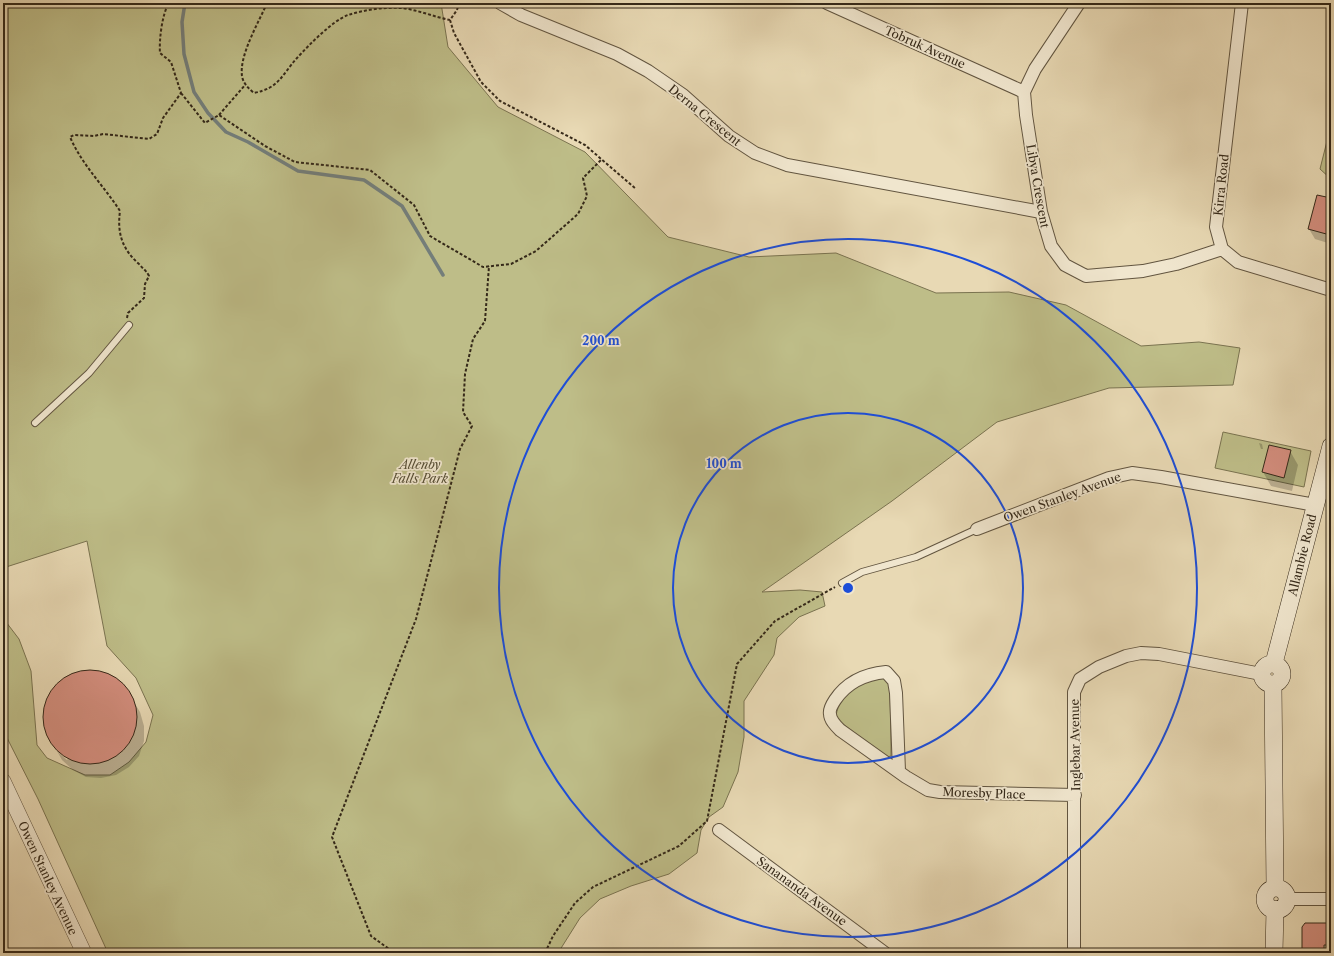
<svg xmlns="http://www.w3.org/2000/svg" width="1334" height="956" viewBox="0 0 1334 956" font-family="'Libre Caslon Text',serif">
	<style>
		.green { fill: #bebd88; stroke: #7a7350 }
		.shadow { fill: #0003 }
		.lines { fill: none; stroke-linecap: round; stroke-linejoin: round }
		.stream { stroke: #747e7a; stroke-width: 3.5 }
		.building { fill: #d38d7d; stroke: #352919 }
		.service-casing { stroke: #625540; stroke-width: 8 }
		.minor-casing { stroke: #625540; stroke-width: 14 }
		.tertiary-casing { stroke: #625540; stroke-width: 16 }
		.secondary-casing { stroke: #352919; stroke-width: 18 }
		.path { stroke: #352919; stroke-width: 2; stroke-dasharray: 3 2; stroke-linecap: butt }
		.service { stroke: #f0e6ce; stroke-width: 6 }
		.minor { stroke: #f0e6ce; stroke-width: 12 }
		.tertiary { stroke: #f0e6ce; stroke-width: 15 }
		.secondary { stroke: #f0e6ce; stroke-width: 17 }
		.ring { fill: none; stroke: #1d4ed8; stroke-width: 2 }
		.labels { text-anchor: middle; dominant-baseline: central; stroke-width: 3.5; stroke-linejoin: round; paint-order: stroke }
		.street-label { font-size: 12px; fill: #352919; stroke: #f0e6ce }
		.park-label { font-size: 12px; font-style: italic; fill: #574e35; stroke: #f0e6ce }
		.centre { fill: #1d4ed8; stroke: #f0e6ce; stroke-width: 2 }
		.ring-label { font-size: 12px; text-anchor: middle; font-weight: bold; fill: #1d4ed8; stroke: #f0e6ce; stroke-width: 3.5; stroke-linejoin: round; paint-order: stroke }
	</style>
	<rect width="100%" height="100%" fill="#e8d9b4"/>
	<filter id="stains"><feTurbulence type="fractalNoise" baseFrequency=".005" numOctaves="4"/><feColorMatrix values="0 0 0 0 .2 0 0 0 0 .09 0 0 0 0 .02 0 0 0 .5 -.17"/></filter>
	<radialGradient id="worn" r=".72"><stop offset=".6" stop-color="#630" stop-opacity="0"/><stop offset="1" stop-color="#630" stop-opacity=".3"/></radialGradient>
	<!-- green -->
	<path class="green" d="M3,3h438l7,44 50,60 87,45 83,85 81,20 87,-4 100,40 73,-1 57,13 75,41 58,-4 41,6 -7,37 -124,3 -112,34 -105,79 -130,91 38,-2 22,2 3,14 -26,11 -22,21 -3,17 -30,46v36l-6,35 -15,35 -14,10 -8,13 -4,23 -28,21 -38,12 -31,13 -20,19 -22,35h-450l-70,-154 -35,-69v-112l16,21 12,32 6,74 10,13 38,17h25l19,-13 17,-20 7,-27 -17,-37 -29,-32 -20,-105 -84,27z
		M1331,125v54l-11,-10z
		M1223,432l88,19 -7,36 -89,-19z
		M884,677l6,8 1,61v10l-4,1 -48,-36 -3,-5c3,-23 27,-35 48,-39z"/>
	<!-- shadow -->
	<path class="shadow" d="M1318,196l13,3v45l-16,-5 -6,-10z
		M1259,443l3,1 1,5h-2z
		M1290,451l8,14 -6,26 -21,-5 -8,-14z
		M87,671l13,1 13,5 11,9 16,26 4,14v15l-5,15 -10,11 -13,8 -15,3 -15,-1 -13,-7 -11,-10 -5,-9 10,9 1,-1 -15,-14 -6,-14 -3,-13 2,-14 6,-13 9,-10 12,-7z
		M1331,924v24h-6v5h-22z"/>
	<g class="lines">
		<!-- stream -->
		<path class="stream" d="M185,3l-3,19 2,32 10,38 14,21 18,19 22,10 50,29 66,9 38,26 41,69"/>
	</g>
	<!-- building -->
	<path class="building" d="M1317,195l14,3 -1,37 -22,-6z
		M1269,445l22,5 -7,28 -22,-6z
		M43 717a47 47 0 1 1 94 0a47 47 0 1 1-94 0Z
		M1305,923h26v22h-7v8h-22v-26z"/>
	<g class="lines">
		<!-- service casing -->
		<g class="service-casing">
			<path id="service" d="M35,423l54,-50 40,-48
				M842,583l20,-11 54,-15 61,-28"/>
		</g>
		<!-- minor casing -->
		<g class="minor-casing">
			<path id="minor" d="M500,3l21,12 96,39 31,17 35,24 46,41 26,17 32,12 254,47
				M827,3l197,89
				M1079,3l-44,66 -11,23 2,23 15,97 10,34 14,19 21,11 57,-5 33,-7 46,-15
				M1242,3l-26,224 6,22 16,13 93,28
				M977,529l132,-51 23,-5 29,4 154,28
				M899,771l-3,-78 -2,-12 -8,-9c-21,2 -39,10 -51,28 -2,3 -6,10 -5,14 0,6 6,12 10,16l66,47 22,13 12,2 135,3
				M719,830l166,123
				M1287,899h44
				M1074,953v-261l6,-13 19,-12 27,-11 15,-3 18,1 102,20"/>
		</g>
		<!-- tertiary casing -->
		<g class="tertiary-casing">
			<path id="tertiary" d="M3,781l81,172"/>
		</g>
		<!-- secondary casing -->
		<g class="secondary-casing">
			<path id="secondary" d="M1274,663l57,-217
				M1262 674a10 10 0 1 1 20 0a10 10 0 1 1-20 0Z
				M1273,684l2,204
				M1265 899a11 11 0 1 1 22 0a11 11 0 1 1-22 0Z
				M1274,953l1,-44"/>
		</g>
		<!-- path -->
		<path class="path" d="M267,3c-8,19 -28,52 -25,73 1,7 6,12 12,17 25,-5 27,-17 43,-35 12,-13 35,-37 51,-43 16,-5 35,-8 52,-7 16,1 34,9 50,12l7,-10 2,-7
			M450,20l4,13 27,49 19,19 85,44 51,44
			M181,93l24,30 14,-8 46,31 30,16 75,8 44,35 16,31 53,31 28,-3 25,-13 42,-37 9,-18 -4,-18 19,-19
			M219,115l26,-30
			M127,318l1,-5 16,-15 1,-14 4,-8c-3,-6 -6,-7 -10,-12 -17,-15 -22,-31 -19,-53 -16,-25 -38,-46 -50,-74l4,-2 20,1 9,-2 46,5 8,-5 6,-16 18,-25 -10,-31 -11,-9c-1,-13 2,-39 9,-50
			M1329,515l2,1
			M389,953v-4l-18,-13 -39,-99 84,-218 44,-170 12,-23 -9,-14 2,-38 8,-35 12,-18 4,-55
			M545,953l8,-17 22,-33 18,-16 86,-41 28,-25 30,-157 38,-43 60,-34"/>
		<!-- service -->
		<use href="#service" class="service"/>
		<!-- minor -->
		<use href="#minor" class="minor"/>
		<!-- tertiary -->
		<use href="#tertiary" class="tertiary"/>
		<!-- secondary -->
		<use href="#secondary" class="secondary"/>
	</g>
	<!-- distance rings -->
	<g class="ring">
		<circle cx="848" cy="588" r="175"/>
		<circle cx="848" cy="588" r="349"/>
	</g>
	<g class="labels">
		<!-- street labels -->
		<g class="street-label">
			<text transform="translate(925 47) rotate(24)">Tobruk Avenue</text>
			<text transform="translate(705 115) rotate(39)">Derna Crescent</text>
			<text transform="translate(1221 185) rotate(-84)">Kirra Road</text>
			<text transform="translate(1038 186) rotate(80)">Libya Crescent</text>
			<text transform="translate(1062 497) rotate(-20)">Owen Stanley Avenue</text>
			<text transform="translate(1302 555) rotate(-76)">Allambie Road</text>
			<text transform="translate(1075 745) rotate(-91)">Inglebar Avenue</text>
			<text transform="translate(984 793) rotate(2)">Moresby Place</text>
			<text transform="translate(48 878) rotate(65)">Owen Stanley Avenue</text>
			<text transform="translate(802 891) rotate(36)">Sanananda Avenue</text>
		</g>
		<!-- park labels -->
		<g class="park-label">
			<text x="420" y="464">Allenby<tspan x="420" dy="14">Falls Park</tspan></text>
		</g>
	</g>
	<circle cx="848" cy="588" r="6" class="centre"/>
	<g class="ring-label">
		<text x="601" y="345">200 m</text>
		<text x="724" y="468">100 m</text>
	</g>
	<!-- margin -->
	<rect width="1334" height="956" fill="none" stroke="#e8d9b4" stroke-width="16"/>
	<rect x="4" y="4" width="1326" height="948" fill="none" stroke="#352919" stroke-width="2"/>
	<rect x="8" y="8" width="1318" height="940" fill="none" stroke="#352919"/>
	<rect width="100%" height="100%" filter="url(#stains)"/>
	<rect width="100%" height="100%" fill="url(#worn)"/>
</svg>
